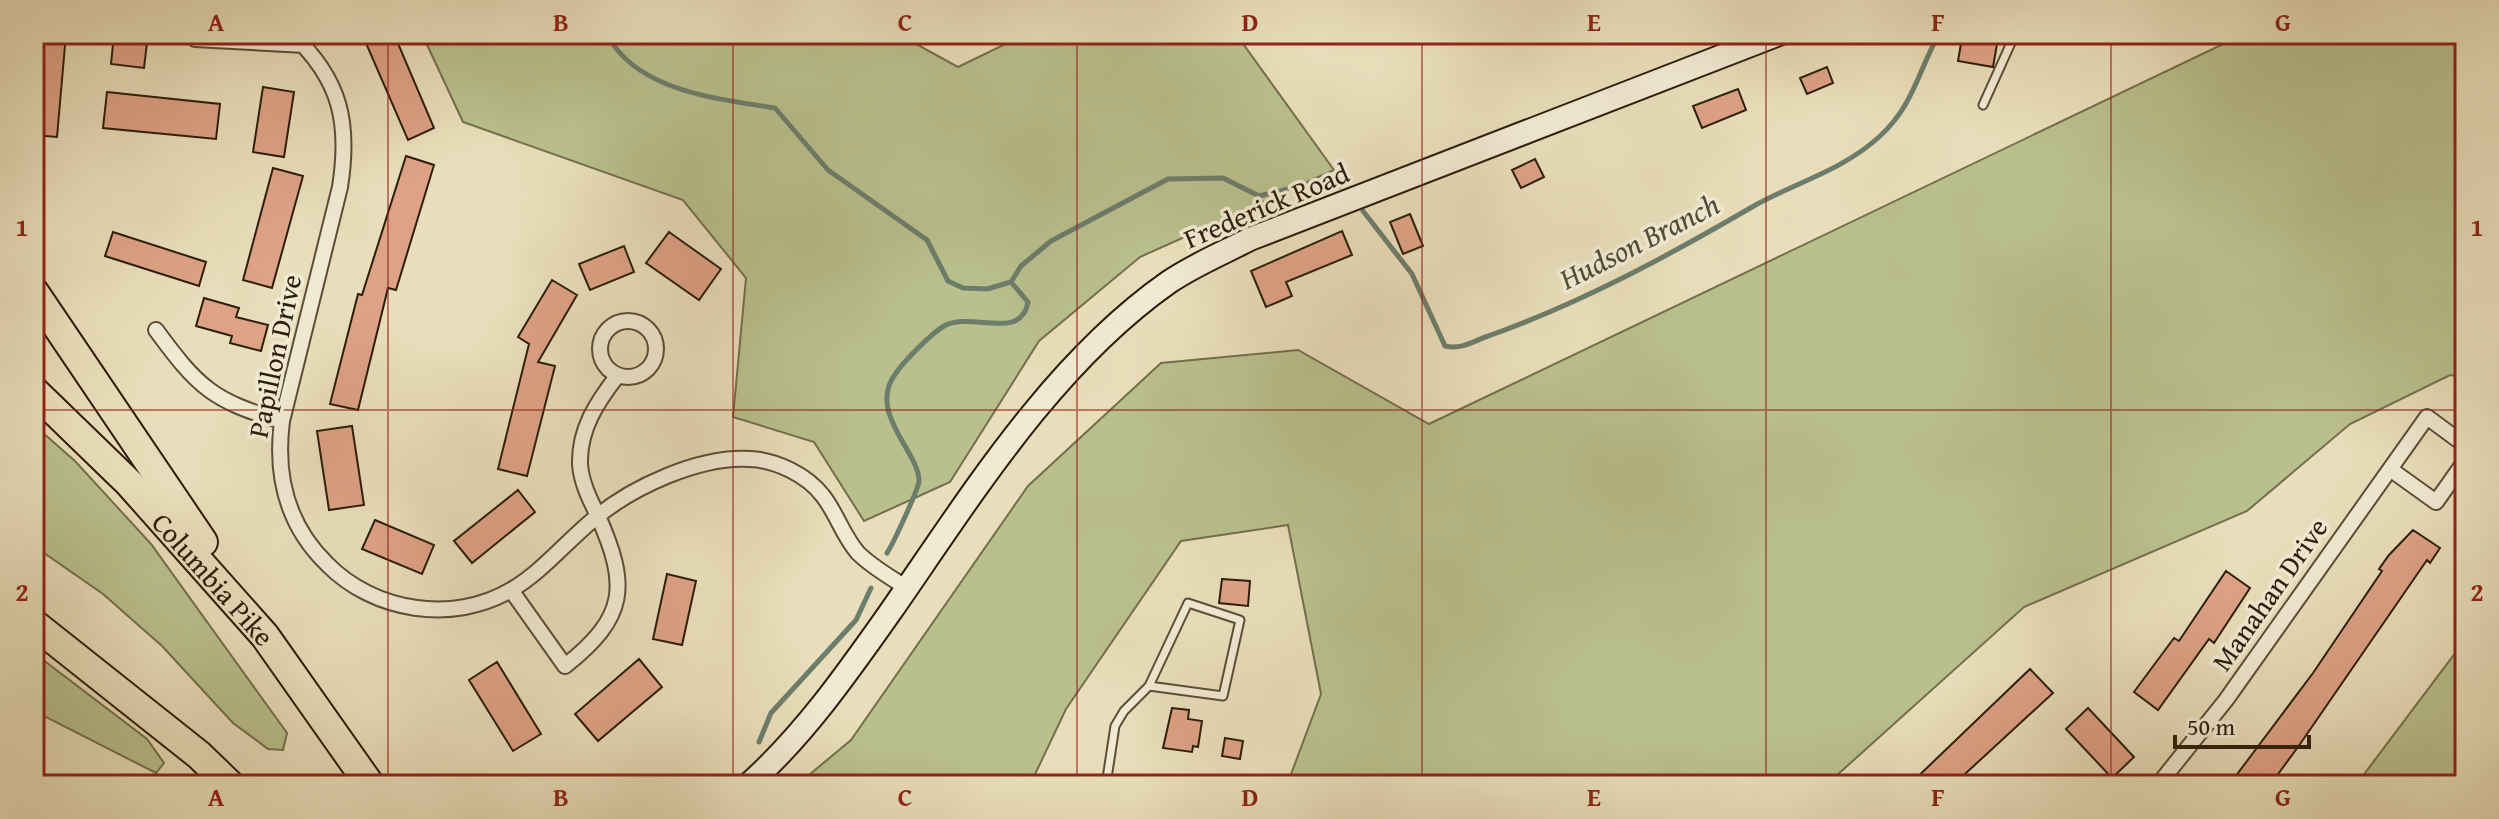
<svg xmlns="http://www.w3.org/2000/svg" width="2499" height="819" viewBox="0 0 2499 819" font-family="'Gentium Book Plus',serif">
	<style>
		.green { fill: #b9c08e; stroke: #736f4c; stroke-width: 2 }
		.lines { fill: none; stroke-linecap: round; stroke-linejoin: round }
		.stream { stroke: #6d7d6b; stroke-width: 5 }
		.building { fill: #dea286; stroke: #2d1e0a; stroke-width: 2 }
		.lane-casing { stroke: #5c4e36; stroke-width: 11 }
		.street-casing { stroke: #5c4e36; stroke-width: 18 }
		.secondary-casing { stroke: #2d1e0a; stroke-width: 26 }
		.highway-casing { stroke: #2d1e0a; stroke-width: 32 }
		.lane { stroke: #f1ead3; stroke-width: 7 }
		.street { stroke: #f1ead3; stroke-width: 14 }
		.secondary { stroke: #f1ead3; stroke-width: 22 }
		.highway { stroke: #e9debb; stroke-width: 28 }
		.grid { fill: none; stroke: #8f2418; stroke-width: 2; stroke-opacity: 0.55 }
		.labels { text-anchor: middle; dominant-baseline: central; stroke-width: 7; stroke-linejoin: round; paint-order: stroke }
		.street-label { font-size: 28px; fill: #2d1e0a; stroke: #f1ead3 }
		.water-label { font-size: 30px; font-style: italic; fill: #4d4d3a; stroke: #f1ead3 }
		.neatline { fill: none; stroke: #8f2418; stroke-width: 3 }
		.grid-label { font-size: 26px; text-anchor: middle; font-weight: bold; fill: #8f2418 }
	</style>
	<rect width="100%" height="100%" fill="#e9debb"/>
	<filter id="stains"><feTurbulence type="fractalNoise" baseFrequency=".0025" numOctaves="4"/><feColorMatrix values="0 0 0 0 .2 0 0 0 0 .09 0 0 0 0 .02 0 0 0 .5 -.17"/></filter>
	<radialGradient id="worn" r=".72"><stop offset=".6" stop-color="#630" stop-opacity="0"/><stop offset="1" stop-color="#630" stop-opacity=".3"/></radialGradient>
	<!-- green -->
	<path class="green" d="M422,34h476l60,33 68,-33h210l98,136 -194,87 -101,84 -89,141 -86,39 -50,-79 -81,-25 13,-139 -63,-78 -220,-78z
		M2244,34h221v344l-15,-3 -100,49 -103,87 -223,96 -198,178h-539l34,-91 -33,-169 -107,16 -115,168 -36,76h-233l54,-45 177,-254 133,-123 137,-13 131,74z
		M34,425l41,36 76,83 136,189 -4,17 -15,-1 -35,-26 -71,-77 -59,-52 -69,-48z
		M2465,640v145h-109z
		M34,653l113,86 17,24 -8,10 -122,-62z"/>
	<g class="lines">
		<!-- stream -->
		<path class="stream" d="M607,34c29,58 113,65 168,74l53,62 99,70 21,41 15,7 24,1 24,-7
			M1363,211l49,63 33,72c18,4 30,-6 46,-11 92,-33 177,-79 261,-128 44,-25 88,-35 127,-70 35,-32 39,-66 60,-103
			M887,553c6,-9 32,-65 32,-72 0,-30 -53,-69 -23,-108 8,-12 36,-40 48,-47 27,-15 77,16 84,-24l-17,-20 10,-16 30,-25 117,-62 55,-1 36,18 61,-15 20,5
			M759,742l12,-29 85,-93 15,-32"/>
	</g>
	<!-- building -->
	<path class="building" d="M37,34h29l-9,103 -23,-2z
		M114,34h34l-4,34 -33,-4z
		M362,34h32l40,94 -26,12z
		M1962,38l35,6 -4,23 -35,-6z
		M1827,67l6,16 -26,11 -7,-16z
		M263,87l31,5 -10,65 -31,-5z
		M1738,89l8,21 -44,18 -9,-22z
		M107,92l113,12 -4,35 -113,-11z
		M406,156l28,9 -38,125 -8,-2 -30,122 -28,-6 28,-110 4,1z
		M1535,159l9,18 -23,11 -9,-18z
		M273,168l30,8 -31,112 -29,-8z
		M1410,214l13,32 -20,8 -13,-32z
		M1342,231l10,24 -66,27 6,14 -26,11 -15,-36z
		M113,232l93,30 -7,24 -94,-30z
		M669,232l52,37 -22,31 -53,-37z
		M624,246l10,26 -44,18 -11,-26z
		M552,280l25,15 -39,67 17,4 -28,110 -29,-7 31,-125 -11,-7z
		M204,298l35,10 -3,9 32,8 -7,26 -31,-8 2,-7 -36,-10z
		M352,426l12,79 -35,5 -12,-79z
		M518,490l17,22 -63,51 -18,-22z
		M375,520l59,25 -12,29 -60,-25z
		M2413,530l27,18 -10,15 -3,-3 -129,187 -28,38h-41l84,-112 69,-102 -3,-2 10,-14z
		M2226,571l24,17 -36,55 -5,-4 -51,71 -24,-18 40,-54 5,3z
		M667,574l29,7 -14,64 -29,-6z
		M1222,579l28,2 -2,25 -29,-3z
		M639,659l23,28 -64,54 -23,-27z
		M497,662l44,72 -28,17 -44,-71z
		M2030,669l23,24 -100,92h-44z
		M1172,708l17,2 -1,9 14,2 -4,26 -5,-1 -1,6 -29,-4z
		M2088,708l46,49 -22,21 -46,-49z
		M1225,738l18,3 -3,18 -18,-3z"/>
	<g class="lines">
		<!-- lane casing -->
		<g class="lane-casing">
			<path id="lane" d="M1983,105l32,-71
				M1106,785l9,-59 9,-15 25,-25 39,-83 52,17 -17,76 -74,-10"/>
		</g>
		<!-- street casing -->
		<g class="street-casing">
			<path id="street" d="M196,34l-1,5 109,6
				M292,34c49,46 58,89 48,153l-58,234c-7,54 5,104 45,143 47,48 126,60 184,26 31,-18 56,-49 83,-71 38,-32 105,-63 156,-60 26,1 57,16 73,37 14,18 20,40 35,57 14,14 32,24 49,35
				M600 349a28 28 0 1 1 56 0a28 28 0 1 1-56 0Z
				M156,330c42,57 56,71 126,91
				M2390,469l46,33 29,-41
				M511,590l54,76c62,-49 64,-80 33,-150 -8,-16 -17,-34 -18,-52 -1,-35 17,-62 38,-89
				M2158,785l68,-85 201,-283 38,28"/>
		</g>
		<!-- secondary casing -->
		<g class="secondary-casing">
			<path id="secondary" d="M748,785c56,-50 100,-113 143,-174 80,-115 161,-247 278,-329 25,-17 54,-29 81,-43l529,-205"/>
		</g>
		<!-- highway casing -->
		<g class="highway-casing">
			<g id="highway">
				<path d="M34,292l169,250"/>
				<path id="s1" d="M34,391l95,92 136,153 105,149"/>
				<path d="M34,624l165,131 31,30"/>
			</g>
		</g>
		<!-- lane -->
		<use href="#lane" class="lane"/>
		<!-- street -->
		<use href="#street" class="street"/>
		<!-- secondary -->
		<use href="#secondary" class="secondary"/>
		<!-- highway -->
		<use href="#highway" class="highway"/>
	</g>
	<!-- grid -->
	<path class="grid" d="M388,34v751M733,34v751M1077,34v751M1422,34v751M1766,34v751M2111,34v751M34,410h2431"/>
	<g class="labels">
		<!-- street labels -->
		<g class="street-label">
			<text transform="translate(1266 205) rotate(-23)">Frederick Road</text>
			<text transform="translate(274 356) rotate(-78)">Papillon Drive</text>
			<text stroke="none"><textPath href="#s1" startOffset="260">Columbia Pike</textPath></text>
			<text transform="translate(2269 594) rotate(-55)">Manahan Drive</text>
		</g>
		<!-- water labels -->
		<g class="water-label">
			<text transform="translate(1639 241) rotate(-27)">Hudson Branch</text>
		</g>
	</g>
	<!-- margin -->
	<rect width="2499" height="819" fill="none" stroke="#e9debb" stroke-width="88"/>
	<!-- scale -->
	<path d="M2175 735v12h134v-12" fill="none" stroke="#2d1e0a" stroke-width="4"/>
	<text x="2187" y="735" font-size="24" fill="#2d1e0a" stroke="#f1ead3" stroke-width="6" paint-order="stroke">50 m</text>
	<rect x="44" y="44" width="2411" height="731" class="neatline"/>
	<g class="grid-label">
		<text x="216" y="31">A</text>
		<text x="561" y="31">B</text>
		<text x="905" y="31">C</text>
		<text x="1250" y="31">D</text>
		<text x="1594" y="31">E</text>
		<text x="1938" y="31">F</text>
		<text x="2283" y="31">G</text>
		<text x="22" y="236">1</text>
		<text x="2477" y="236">1</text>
		<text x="22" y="601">2</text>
		<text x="2477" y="601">2</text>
		<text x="216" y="806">A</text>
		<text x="561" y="806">B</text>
		<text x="905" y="806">C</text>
		<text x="1250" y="806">D</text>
		<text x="1594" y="806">E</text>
		<text x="1938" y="806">F</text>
		<text x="2283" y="806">G</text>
	</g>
	<rect width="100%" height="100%" filter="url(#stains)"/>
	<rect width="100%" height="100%" fill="url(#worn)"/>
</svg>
